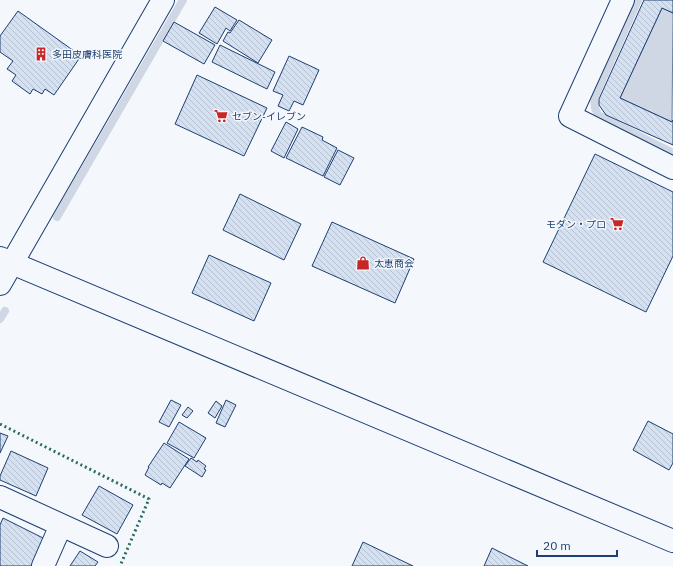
<svg xmlns="http://www.w3.org/2000/svg" width="673" height="566" viewBox="0 0 673 566" font-family="'IBM Plex Sans','Noto Sans JP',sans-serif">
	<style>
		.water { fill: #cfd7e4; stroke: #687fa3 }
		.lines { fill: none; stroke-linecap: round; stroke-linejoin: round }
		.stream { stroke: #cfd7e4; stroke-width: 8 }
		.building { fill: url(#building-back-hatch); stroke: #1d3f73 }
		.minor-casing { stroke: #1d3f73; stroke-width: 24 }
		.tertiary-casing { stroke: #1d3f73; stroke-width: 24 }
		.minor { stroke: #f4f7fb; stroke-width: 22 }
		.tertiary { stroke: #f4f7fb; stroke-width: 22 }
		.hedge { stroke: #2c6c60; stroke-width: 3; stroke-dasharray: 2 3; stroke-linecap: butt }
		.labels { text-anchor: middle; dominant-baseline: central; stroke-width: 3; stroke-linejoin: round; paint-order: stroke }
		.poi-label { font-size: 10px; fill: #1d3f73; stroke: #f4f7fb; text-anchor: start }
	</style>
	<defs>
		<pattern id="building-back-hatch" width="6" height="6" patternUnits="userSpaceOnUse"><rect width="6" height="6" fill="#d5e0f0"/><path d="M-1 5l2 2M0 0l6 6M5-1l2 2" fill="none" stroke="#b6c1d1"/></pattern>
	</defs>
	<rect width="100%" height="100%" fill="#f4f7fb"/>
	<!-- water -->
	<path class="water" d="M662,8l11,5 -1,109 -52,-24z"/>
	<g class="lines">
		<!-- stream -->
		<path class="stream" d="M638,0l-44,98 1,10 3,7 75,38
			M57,217l126,-217
			M0,319l5,-8"/>
	</g>
	<!-- building -->
	<path class="building" d="M644,0h29v13l-11,-5 -42,90 52,24 1,-2v25l-67,-30 -7,-10v-6z
		M215,7l22,13 -7,11 -4,-3 -9,16 -18,-11z
		M18,11l63,45 -27,39 -9,-6 -3,5 -9,-5 -3,5 -18,-13 4,-6 -9,-6 6,-8 -13,-9v-16z
		M239,20l33,20 -14,23 -35,-22 5,-9 2,1z
		M174,22l41,23 -11,19 -41,-23z
		M220,45l55,27 -8,17 -55,-27z
		M289,56l30,14 -16,35 -9,-4 -5,10 -11,-5 5,-11 -10,-4z
		M197,75l70,33 -23,48 -69,-32z
		M286,122l12,7 -14,29 -13,-7z
		M302,127l21,10 -1,3 15,8 -14,28 -37,-18z
		M338,150l16,8 -14,27 -16,-8z
		M595,154l78,38v64l-27,56 -103,-50z
		M240,194l61,30 -17,36 -61,-30z
		M332,222l82,37 -19,44 -83,-37z
		M209,255l62,28 -17,38 -62,-28z
		M171,400l10,5 -12,22 -10,-5z
		M226,400l10,5 -11,22 -9,-4z
		M216,401l6,5 -7,12 -7,-5z
		M188,407l5,4 -6,7 -5,-3z
		M648,421l25,13v29l-4,7 -36,-20z
		M179,422l27,16 -12,20 -27,-15z
		M0,433l8,3 -8,17z
		M164,443l25,16 -19,29 -8,-5 -1,2 -16,-10 4,-8h-1z
		M11,451l37,17 -12,28 -36,-16v-4z
		M191,458l6,4 1,-2 8,6 -2,3 2,1 -4,7 -17,-11z
		M99,486l34,19 -16,29 -35,-19z
		M3,518l42,21 -13,27h-32v-41z
		M363,542l50,24h-61z
		M492,548l36,18h-44z
		M80,551l18,11 -3,4h-25z"/>
	<g class="lines">
		<!-- minor casing -->
		<g class="minor-casing">
			<path id="minor" d="M623,0l-53,116 103,52
				M0,284l163,-284
				M0,497l107,49
				M43,566l18,-41"/>
		</g>
		<!-- tertiary casing -->
		<g class="tertiary-casing">
			<path id="tertiary" d="M0,258l673,283"/>
		</g>
		<!-- minor -->
		<use href="#minor" class="minor"/>
		<!-- tertiary -->
		<use href="#tertiary" class="tertiary"/>
		<!-- hedge -->
		<path class="hedge" d="M0,424l149,75 -29,67"/>
	</g>
	<!-- icons -->
	<defs>
		<g id="building-bare" transform="scale(1.08)"><path d="M-4-6H4V6H1V3H-1V6H-4ZM-2.5-4.3h1.7v1.8h-1.7ZM.8-4.3h1.7v1.8H.8ZM-2.5-1h1.7V.8h-1.7ZM.8-1h1.7V.8H.8Z" fill="#c62828" stroke="#f4f7fb" stroke-width="2.5" paint-order="stroke"/></g>
		<g id="supermarket-bare" transform="scale(1.08)"><path d="M-6-5.5h2.5l.6 2H6L4.5 2H-2.5L-4.4-4H-6ZM-1.5 3.2a1.3 1.3 0 1 0 .1 0ZM3 3.2a1.3 1.3 0 1 0 .1 0Z" fill="#c62828" stroke="#f4f7fb" stroke-width="2.5" paint-order="stroke"/></g>
		<g id="shop-bare" transform="scale(1.08)"><path d="M-5-2.5h2.3a2.7 3.5 0 0 1 5.4 0H5L5.5 6h-11ZM-1.5-2.5h3a1.5 2.3 0 0 0-3 0Z" fill="#c62828" stroke="#f4f7fb" stroke-width="2.5" paint-order="stroke"/></g>
	</defs>
	<g fill-rule="evenodd">
		<use href="#building-bare" x="41" y="54"/>
		<use href="#supermarket-bare" x="221" y="116"/>
		<use href="#supermarket-bare" x="617" y="224"/>
		<use href="#shop-bare" x="363" y="263"/>
	</g>
	<g class="labels">
		<!-- poi labels -->
		<g class="poi-label">
			<text x="52" y="54">多田皮膚科医院</text>
			<text x="232" y="116">セブン-イレブン</text>
			<text x="606" y="224" text-anchor="end">モダン・プロ</text>
			<text x="374" y="263">太恵商会</text>
		</g>
	</g>
	<!-- scale -->
	<path d="M537 550v6h80v-6" fill="none" stroke="#1d3f73" stroke-width="2"/>
	<text x="543" y="550" font-size="12" fill="#1d3f73" stroke="#f4f7fb" stroke-width="3" paint-order="stroke">20 m</text>
</svg>
